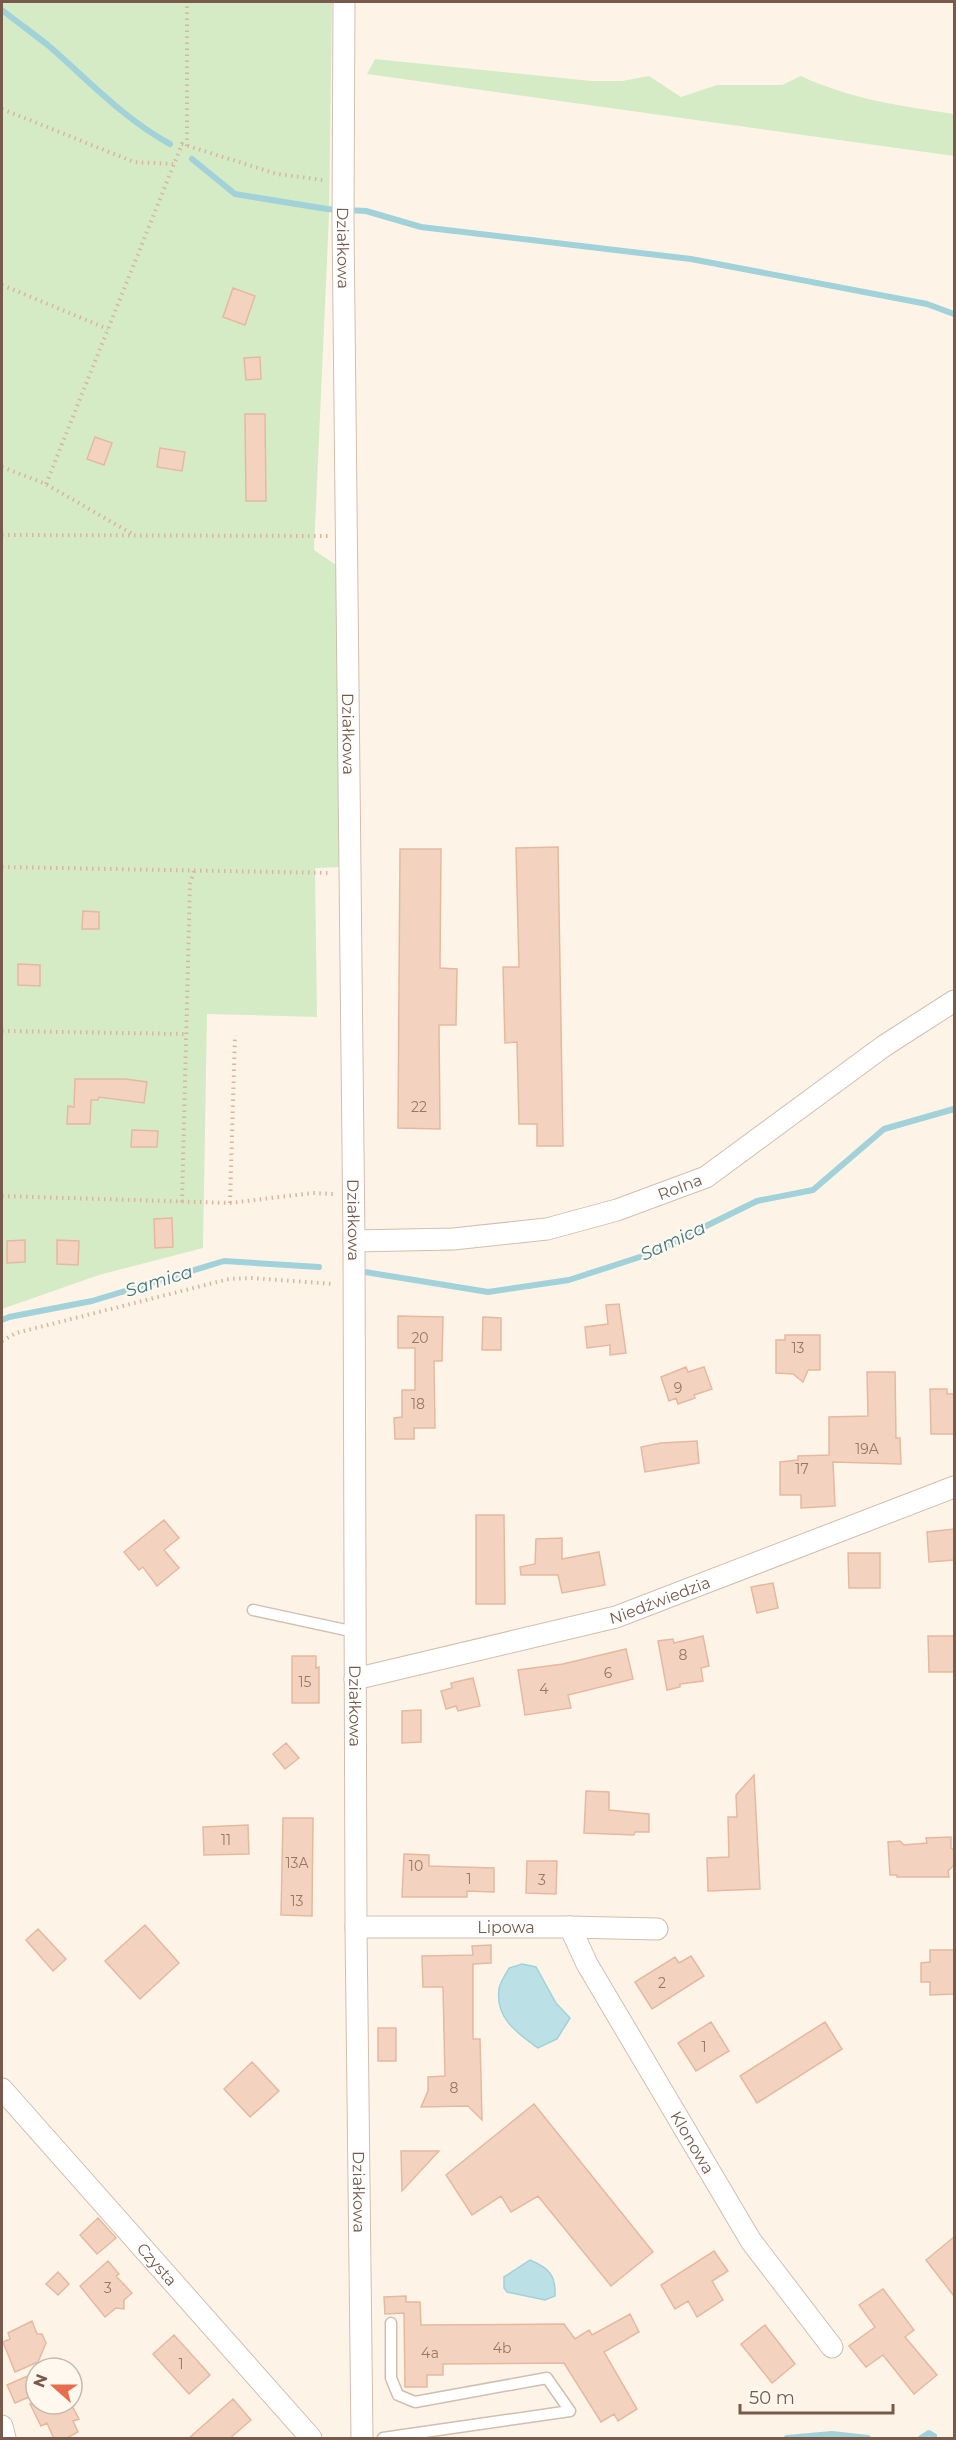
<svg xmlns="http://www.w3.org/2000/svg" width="956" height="2440" viewBox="0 0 956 2440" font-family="Montserrat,sans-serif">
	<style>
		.green { fill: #d5ebc5 }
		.water { fill: #bbe1e7; stroke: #a1d1d9; stroke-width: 1.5 }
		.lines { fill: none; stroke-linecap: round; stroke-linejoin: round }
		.stream { stroke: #a1d1d9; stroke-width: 6 }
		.building { fill: #f3d3bf; stroke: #e5b99f; stroke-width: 1.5 }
		.service-casing { stroke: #d1beaf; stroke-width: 13 }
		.minor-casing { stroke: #d1beaf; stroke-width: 23 }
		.path { stroke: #d8b6a1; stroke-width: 4; stroke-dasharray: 1.5 4.5; stroke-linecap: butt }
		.service { stroke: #fff; stroke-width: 10 }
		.minor { stroke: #fff; stroke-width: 21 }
		.labels { text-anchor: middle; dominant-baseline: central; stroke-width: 4.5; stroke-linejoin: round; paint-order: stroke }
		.number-label { font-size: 14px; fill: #967868 }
		.street-label { font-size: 16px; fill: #775a4b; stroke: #fff8ee }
		.water-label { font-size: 18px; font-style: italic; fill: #417983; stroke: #fff8ee }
	</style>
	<rect width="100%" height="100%" fill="#fdf4e7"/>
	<!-- green -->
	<path class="green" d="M2,2h330l-3,214 -15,334 25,17 3,300 -27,1 2,149 -110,-3 -4,234 -104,27 -97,34z
		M375,59l216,22h31l27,-5 32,21 36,-12h65l19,-9c49,23 100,30 153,38v42l-587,-82z"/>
	<!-- water -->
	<path class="water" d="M522,1964l14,3 20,36 14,15 -13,21 -19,9c-21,-15 -43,-30 -39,-59 1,-7 7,-15 10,-21z
		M530,2260c19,8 26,15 25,36l-10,4 -38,-8 -3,-4v-11z"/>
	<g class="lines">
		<!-- stream -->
		<path class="stream" d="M2,10c15,12 32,24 47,36 39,34 75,73 121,98
			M192,159l43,35 92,15 39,2 55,16 270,32 236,45 27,10
			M365,1272l123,20 81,-12 80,-26 108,-53 56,-11 71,-61 70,-20
			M2,1320l7,-3 83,-16 132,-40 95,6
			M787,2438l45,-4 36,4
			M921,2438l8,-5 5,3"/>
	</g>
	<!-- building -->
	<path class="building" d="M233,288l22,8 -10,29 -22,-8z
		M260,357l1,22 -15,1 -2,-22z
		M245,414h20l1,87h-20z
		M95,437l17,6 -8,22 -17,-6z
		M160,448l25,4 -3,19 -25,-4z
		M558,847l5,299h-26v-22h-18l-2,-82 -12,1 -2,-76h16l-3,-119z
		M400,849h41l-1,119 17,1 -1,56h-17l1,104 -42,-1z
		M83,911l16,1v17h-17z
		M18,964l22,1v21l-22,-1z
		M75,1079h50l22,3 -3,21 -45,-6 -1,3h-7l-1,24h-23l1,-18 6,1z
		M132,1130l26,1 -1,16h-26z
		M172,1218l1,29 -18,1 -1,-29z
		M25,1240v22l-18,1v-22z
		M57,1240l22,1 -1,24 -21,-1z
		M619,1304l7,49 -16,2v-10l-23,3 -2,-21 23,-3 -2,-19z
		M398,1316l45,1 -1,44h-8l1,67h-21v11h-19l-1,-21 8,-1v-27h13v-42h-17z
		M483,1317l18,1v32h-19z
		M785,1335h35v35h-12l-5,12 -10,-8 -17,-1v-33h9z
		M686,1367l2,5 16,-5 8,22 -18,6 1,3 -17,6 -2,-6 -7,3 -8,-24z
		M867,1372h28l1,66h4l1,26 -68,-2 2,44 -34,2v-13h-21v-33l18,-2v-4l31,-1v-38l39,-1z
		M930,1389h17v5h7v40h-23z
		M697,1441l2,22 -54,9 -4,-25 20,-4z
		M476,1515h28l1,89h-29z
		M164,1520l15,18 -15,12 15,18 -22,18 -14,-19 -4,3 -15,-18z
		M954,1529v31l-25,2 -2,-30z
		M562,1538v21l37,-7 6,33 -43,8 -4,-18h-37l-1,-8 15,-3 1,-25z
		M848,1553h32v35h-31z
		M773,1583l5,25 -21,5 -6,-26z
		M703,1636l6,30 -8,2 2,13 -23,3v3l-13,3 -9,-49 15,-2 1,4z
		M928,1636h26v36h-25z
		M626,1649l7,30 -65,16 3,13 -46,7 -7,-45 45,-6z
		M292,1656h24v12l3,-1v36h-27z
		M473,1678l7,28 -22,5 -2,-5 -10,3 -5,-18 11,-3 -1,-5z
		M421,1710v32l-19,1v-32z
		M286,1743l13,15 -14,11 -12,-15z
		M754,1775l6,114 -52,2 -1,-33 22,-1 -1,-40h9l-1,-22z
		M586,1791l23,1v18l40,4v18h-14l-1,3 -50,-2z
		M283,1818h30l-1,98 -31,-1z
		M248,1825l1,29 -45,1 -1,-28z
		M951,1837v11l3,2v15l-6,6 1,6h-52v-2h-7l-2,-33 12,-1 4,4 23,-2 -1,-5z
		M404,1854l25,1v11l65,2v24l-27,-1v6h-65z
		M527,1861h30l-1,33 -30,-1z
		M145,1925l34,38 -39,36 -35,-38z
		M38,1929l28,30 -13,12 -27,-31z
		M491,1945v18l-18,1v75h7l2,81 -14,-14 -47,1 7,-16v-14l17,-1 -2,-89h-20l-1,-31 51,-1 -1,-9z
		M930,1950h24v44l-24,1v-13h-9v-19l9,-1z
		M691,1956l13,20 -52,33 -17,-27 40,-25 4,6z
		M711,2022l18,29 -33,20 -18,-28z
		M825,2022l17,27 -85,54 -17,-27z
		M378,2028h18v33h-18z
		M252,2062l27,29 -29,26 -26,-28z
		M534,2104l119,148 -42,34 -73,-90 -27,16 -10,-16 -29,19 -26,-40z
		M401,2151h38l-37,40z
		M98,2218l18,20 -19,16 -17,-19z
		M954,2237v59l-28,-36z
		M714,2251l14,20 -16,10 11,19 -26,17 -9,-16 -13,8 -14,-24z
		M108,2261l11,13 -3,2 16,17 -8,7v9l-8,-1 -11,9 -25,-31z
		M58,2272l11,12 -11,11 -12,-11z
		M883,2289l31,41 -9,7 32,38 -23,19 -31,-39 -17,12 -17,-21 26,-19 -16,-22z
		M406,2296v6h14l1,23 143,-1 11,15 14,-9 3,5 38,-21 9,18 -35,20 33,57 -19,12 -4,-7 -13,8 -37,-59 -121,1v11h-16v12h-22l-1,-74 -19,1 -1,-17z
		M32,2321l5,13h5l4,9 -8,19 -23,10 -12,-30 7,-3 -2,-6z
		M765,2325l30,39 -23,19 -31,-39z
		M174,2335l36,40 -21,19 -36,-40z
		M30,2375l6,19 -21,9 -8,-18z
		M233,2399l18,21 -22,19h-41z
		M30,2404h41l8,15 -6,2 5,11 -13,7h-11l-7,-16 -6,3z"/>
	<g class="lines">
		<!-- service casing -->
		<g class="service-casing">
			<path id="service" d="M253,1610l102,22
				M383,2438l187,-27 -23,-33 -132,24 -17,-7 -7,-17v-55"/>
		</g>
		<!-- minor casing -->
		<g class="minor-casing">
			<g id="minor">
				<path id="s1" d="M344,2l-1,220 11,1019 2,686 6,511"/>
				<path id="s2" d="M354,1241l99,-2 94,-10 70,-19 89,-33 178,-131 70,-45"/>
				<path id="s3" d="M355,1679l261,-62 338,-130"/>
				<path id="s4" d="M356,1927h214l87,2"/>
				<path id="s5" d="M570,1927l17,37 164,277 81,106"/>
				<path id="s6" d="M2,2089l309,349"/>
				<path d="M2,2426l3,12"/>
			</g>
		</g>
		<!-- path -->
		<path class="path" d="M2,109l132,53 39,2
			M187,146v-144
			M2,285l106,44
			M2,467l44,17 88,51
			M46,484l136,-340 95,30 46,6
			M2,535l327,1
			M2,867l329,6
			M2,1031l184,3
			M2,1196l228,7 83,-10 20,1
			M182,1202l8,-318 4,-13
			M230,1203l5,-168
			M2,1341l14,-8 213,-54 22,-1 83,6"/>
		<!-- service -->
		<use href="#service" class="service"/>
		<!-- minor -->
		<use href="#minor" class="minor"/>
	</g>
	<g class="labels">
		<!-- number labels -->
		<g class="number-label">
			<text x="419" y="1107">22</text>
			<text x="420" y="1338">20</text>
			<text x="798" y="1348">13</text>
			<text x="678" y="1388">9</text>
			<text x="418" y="1404">18</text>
			<text x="867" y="1449">19A</text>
			<text x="802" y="1469">17</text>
			<text x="683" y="1655">8</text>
			<text x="608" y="1673">6</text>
			<text x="305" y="1682">15</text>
			<text x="544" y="1689">4</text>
			<text x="226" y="1840">11</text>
			<text x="297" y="1863">13A</text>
			<text x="416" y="1866">10</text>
			<text x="469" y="1879">1</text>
			<text x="542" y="1880">3</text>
			<text x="297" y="1901">13</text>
			<text x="662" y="1983">2</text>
			<text x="704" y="2047">1</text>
			<text x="454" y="2088">8</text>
			<text x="108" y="2288">3</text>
			<text x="502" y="2348">4b</text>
			<text x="430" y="2353">4a</text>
			<text x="181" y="2364">1</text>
		</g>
		<!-- street labels -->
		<g class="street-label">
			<text stroke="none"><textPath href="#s1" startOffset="246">Działkowa</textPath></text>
			<text stroke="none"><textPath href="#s1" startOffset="732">Działkowa</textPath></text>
			<text stroke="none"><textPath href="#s2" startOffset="333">Rolna</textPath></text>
			<text stroke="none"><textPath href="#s1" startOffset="1218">Działkowa</textPath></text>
			<text stroke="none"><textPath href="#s3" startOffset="315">Niedźwiedzia</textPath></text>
			<text stroke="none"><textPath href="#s1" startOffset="1704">Działkowa</textPath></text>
			<text stroke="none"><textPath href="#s4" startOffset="150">Lipowa</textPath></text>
			<text stroke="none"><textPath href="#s5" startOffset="248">Klonowa</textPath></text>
			<text stroke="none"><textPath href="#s1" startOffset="2190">Działkowa</textPath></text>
			<text stroke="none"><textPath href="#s6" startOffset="234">Czysta</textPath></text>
		</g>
		<!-- water labels -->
		<g class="water-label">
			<text transform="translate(673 1241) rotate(-25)">Samica</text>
			<text transform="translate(159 1281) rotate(-17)">Samica</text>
		</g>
	</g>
	<!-- border -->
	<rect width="956" height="2440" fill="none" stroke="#775a4b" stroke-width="6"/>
	<!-- north arrow -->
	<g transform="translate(54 2386) rotate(291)"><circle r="28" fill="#fff8ee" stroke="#c9b9ad" stroke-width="1.5"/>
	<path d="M0-4.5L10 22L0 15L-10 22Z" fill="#e86d4c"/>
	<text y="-9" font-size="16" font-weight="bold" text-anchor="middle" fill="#775a4b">N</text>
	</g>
	<!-- scale -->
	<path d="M740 2404v9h153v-9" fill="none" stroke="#775a4b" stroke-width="3"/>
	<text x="749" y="2404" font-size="18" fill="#775a4b" stroke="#fff8ee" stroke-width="4.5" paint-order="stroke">50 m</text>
</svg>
